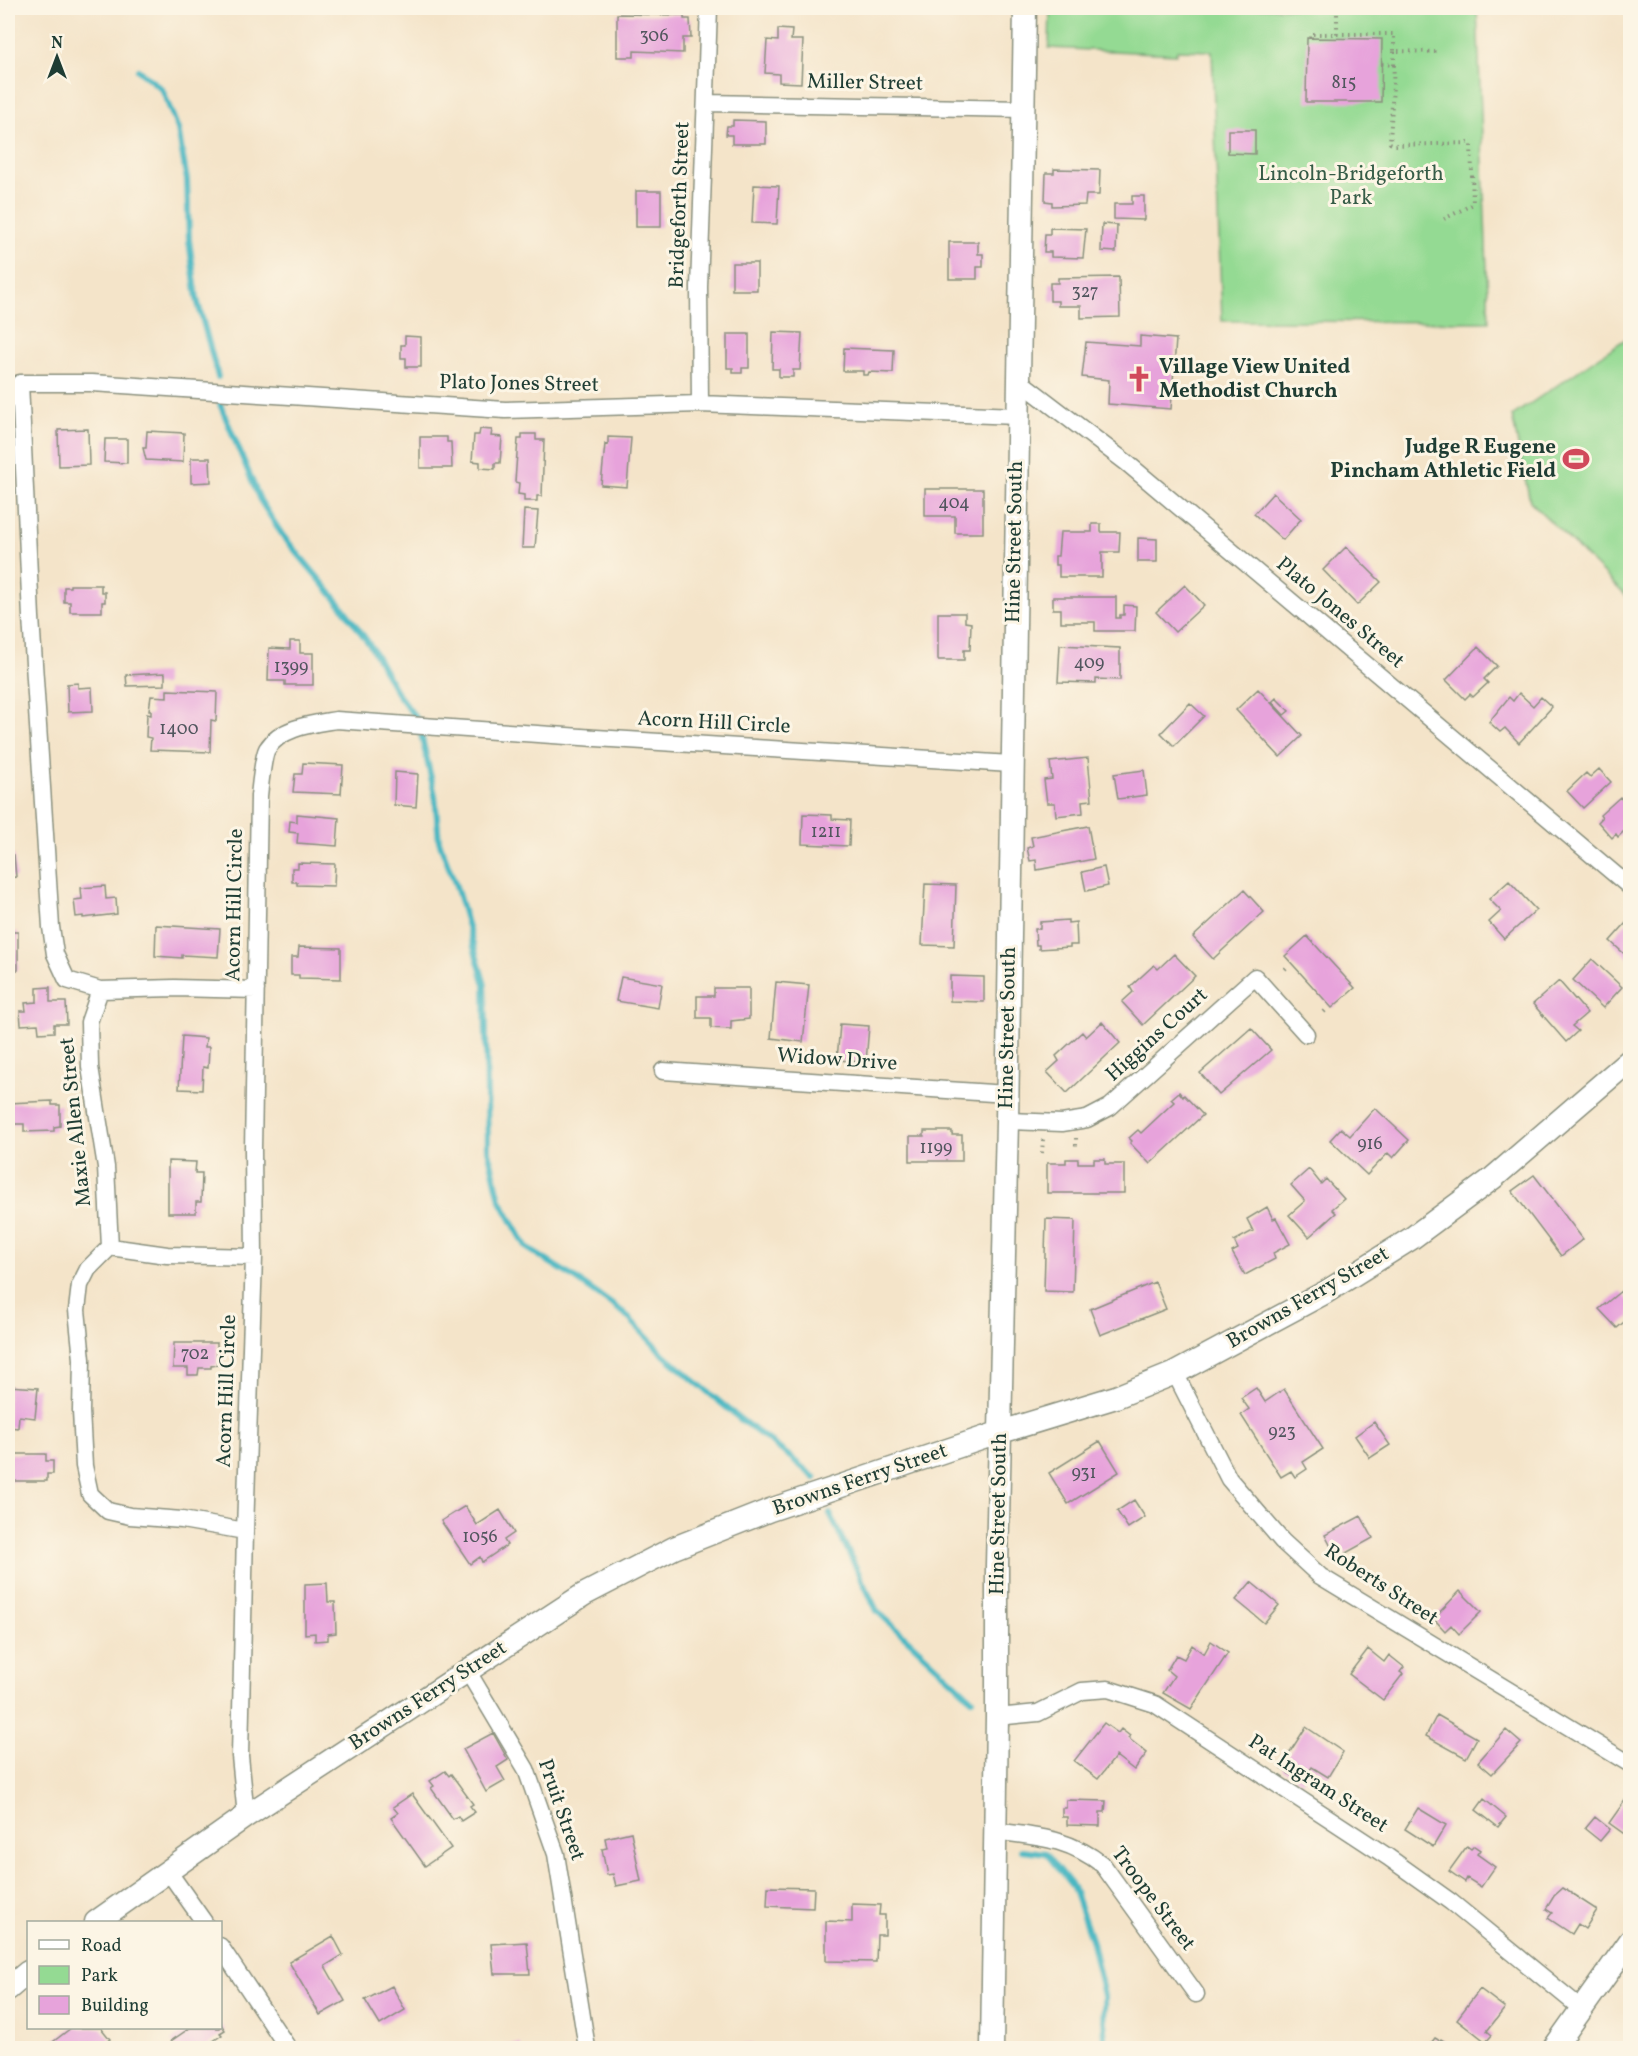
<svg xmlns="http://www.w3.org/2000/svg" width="1638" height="2056" viewBox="0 0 1638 2056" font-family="Vollkorn,serif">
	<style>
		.green { fill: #94da93; stroke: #5a8c64; stroke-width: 1.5 }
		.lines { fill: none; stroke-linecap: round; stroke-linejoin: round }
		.stream { stroke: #49b7c2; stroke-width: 6 }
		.building { fill: #e7a3db }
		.street-casing { stroke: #8a907e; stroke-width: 19 }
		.secondary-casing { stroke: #8a907e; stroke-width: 25 }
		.path { stroke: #8a907e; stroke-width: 4; stroke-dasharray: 1.5 4.5; stroke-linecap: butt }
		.street { stroke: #fff; stroke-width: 16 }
		.secondary { stroke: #fff; stroke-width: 22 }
		.labels { text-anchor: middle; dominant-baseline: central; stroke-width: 6; stroke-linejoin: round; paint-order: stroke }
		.number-label { font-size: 18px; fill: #51565e }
		.street-label { font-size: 21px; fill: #1f3d34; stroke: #fcf5e5 }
		.park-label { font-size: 21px; fill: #365c47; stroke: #fcf5e5 }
		.poi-label { font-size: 21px; font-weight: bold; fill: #1f3d34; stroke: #fcf5e5; text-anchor: start }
	</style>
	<rect width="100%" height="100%" fill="#fcf5e5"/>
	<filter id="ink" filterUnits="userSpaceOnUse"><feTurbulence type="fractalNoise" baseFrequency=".0167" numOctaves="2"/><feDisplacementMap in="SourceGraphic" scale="12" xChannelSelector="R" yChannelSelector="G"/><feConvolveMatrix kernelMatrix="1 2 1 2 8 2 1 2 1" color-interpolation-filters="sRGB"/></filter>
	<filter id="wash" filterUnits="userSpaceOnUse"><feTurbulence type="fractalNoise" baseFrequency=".008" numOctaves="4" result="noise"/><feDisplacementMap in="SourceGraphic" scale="24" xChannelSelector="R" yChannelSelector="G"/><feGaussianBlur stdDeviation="1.35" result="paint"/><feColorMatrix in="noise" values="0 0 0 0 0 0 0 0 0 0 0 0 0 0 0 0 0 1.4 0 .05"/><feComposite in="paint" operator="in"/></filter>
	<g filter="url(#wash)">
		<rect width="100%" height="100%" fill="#f4e4c9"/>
		<!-- green -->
		<path class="green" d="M1050,8h427l12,314 -267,-1 -10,-270 -35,-1 -1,4 -127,-6z
			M1630,336v264l-100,-99 -18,-85z"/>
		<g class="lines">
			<!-- stream -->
			<path class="stream" d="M138,70l24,19 16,40 9,51 2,60 8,59 21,78
				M220,404l40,96 23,36 58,69 29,40 27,48 21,28 17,74 4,46 17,45 29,99 3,164 12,51 27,48 49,31 48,34 40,42 76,64 49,37 26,22
				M830,1514l47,97 95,88
				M1021,1850l25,3 27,34 19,55 12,54 1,52"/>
		</g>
		<g id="blocks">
			<!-- building -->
			<path class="building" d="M617,14l67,1v4h6l1,19h-8v15l-49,-2v6h-17z
				M778,29l14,1 -1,10h12l-2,43 -22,-1v-8l-14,-1 2,-33 11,1z
				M1307,38l75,1 -1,63h-75z
				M733,120l33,1v23h-34v-9h-6l1,-9h6z
				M1228,130h27v24l-27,-1z
				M1054,169l46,1 -1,25h-13l-1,10 -33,1v-4l-7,-1 1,-28h8z
				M754,185l25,1 -2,38 -25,-1z
				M636,191h25v36h-25z
				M1132,196h12v24l-30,-1v-15h18z
				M1102,224l15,1 -1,27 -15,-1z
				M1050,228l36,1 -3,29 -32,-1v-5h-7l1,-18h5z
				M949,242h29v12h5v13h-6v12h-28z
				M732,263h25v27h-25z
				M1119,277l1,40 -39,1v-12h-23v-5h-8v-18h8v-5z
				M773,332l29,1 -2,37h-7v7h-14v-8h-7z
				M727,334h22v34h-7v5h-9v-5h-6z
				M405,336l16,1v30h-15v-9h-5v-13h4z
				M1140,336l36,3 -5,70 -63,-5 1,-24 -27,-3 4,-35 54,4z
				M844,348l50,2 -1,23 -24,-1 -1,3h-5v-4h-20z
				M88,429l1,36 -30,1 -1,-36z
				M480,429l12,1 -1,6 11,1 -2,26h-5v6l-15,-1v-6l-8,-1 2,-26h5z
				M147,431l37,2 -1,29 -37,-2 -3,-12h3z
				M522,434h14v6h8l-2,56h-5v5h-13v-6l-6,-1 1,-11 -4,-1 3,-43h4z
				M420,437h27v5h4l1,26h-32z
				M608,437l23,1 -4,49 -26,-2 4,-41 3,1z
				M105,439h22v24l-23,-1z
				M191,458h19l1,24 -20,1z
				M925,489h58v44h-28v-17h-30z
				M1273,493l28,26 -18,21 -29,-26z
				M524,510l14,1 -3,37h-13z
				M1092,524h9v8h19l-1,20h-17v25h-43v-12h-4v-9h3l2,-24h32z
				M1138,538l19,1v23h-19z
				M1346,547l35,35 -24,23 -34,-35z
				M70,585h31v7h4v10h-3v10h-32v-10h-6v-15h6z
				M1185,585l19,20 -29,27 -19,-20z
				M1053,597h63v21h4v-3h4v-10l12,1 -1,25h-40v-9h-34v-13h-8z
				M938,613h27v9l6,1 -1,27h-6v10h-26z
				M290,641h10v12h13v32h-28v-4h-17l1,-33 21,1z
				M1060,645l60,3v32l-24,-1v4l-38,-1z
				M1478,647l19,19 -13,13 4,4 -15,14 -3,-3 -5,5 -19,-19z
				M165,673v12l-38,1 -1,-11z
				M78,683v5l14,-1 1,24 -25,1 -1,-28z
				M1258,689l44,47 -22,21 -44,-47z
				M167,690l50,2 -1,29 -5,-1 -1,32 -60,-2 1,-12 -5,-1 1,-23 4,1v-5h-2l2,-14 16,1z
				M1519,693l14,13 8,-9 11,10 -33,36 -14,-15 -5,4 -11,-10 20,-25 4,4z
				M1276,698l13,13 -5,4 -12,-13z
				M1190,703l14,13 -30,30 -13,-13z
				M1088,758l4,42 -10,1 1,12 -27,3 -1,-13h-8l-3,-23 8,-1 -2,-17z
				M303,763l40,2 -2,29 -48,-2 2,-18h7z
				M1599,769l12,13 -28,26 -16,-17 19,-18 4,4z
				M1144,770l3,25 -29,4 -4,-25z
				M395,772l23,2 -2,33 -22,-2z
				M1620,797l4,5 4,-3 2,2v24l-12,12 -2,-3 -4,4 -14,-16 4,-4 -2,-3z
				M297,814l42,4 -2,28 -40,-3 1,-10 -9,-1 1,-11 7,1z
				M803,814l29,1v4l18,1 -1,26 -47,-2z
				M1088,826l6,33 -57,11 -1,-10 -6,1 -3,-13 6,-2 -2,-9z
				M8,851l2,5 4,-1 2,22 -8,1z
				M298,863l37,1 -1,22 -37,-1v-3h-5v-14h6z
				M1104,867l4,19 -22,5 -4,-19z
				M1509,881l27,29 -32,29 -15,-17 12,-11 -12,-12z
				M925,884l31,1 -2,61 -32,-1z
				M105,886l1,13 10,-1 1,16 -34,4v-2l-7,1 -2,-17 8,-1 -1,-11z
				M1244,890l20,22 -51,47 -20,-22z
				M1068,920v3l8,-1 1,23h-7v2l-31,2v-4h-3l-1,-16h5v-7z
				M1626,923l4,3v33l-20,-18z
				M156,925l64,4 -2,28 -36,-2v3l-27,-2z
				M8,932h10v38h-10z
				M1307,936l48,52 -23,20 -47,-52z
				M299,947l42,1v31l-42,-1v-3h-8v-18h7z
				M1174,954l21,22 -52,49 -21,-23 11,-10 -3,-5 24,-22 4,4z
				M1592,959l30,28 -19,21 -30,-28z
				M950,976l34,1v25l-34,-1z
				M621,977l41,7 -4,24 -42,-7z
				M1559,981l28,32 -15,13 6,5 -12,11 -33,-38z
				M776,982l33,3 -6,57 -32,-4z
				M50,987v15h16l1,22h-13v8l-15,1 -1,-9 -17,1 -1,-14h6l-1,-8 12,-1v-14z
				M714,988h35v31l-18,2v8l-20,-1v-10h-14v-22h17z
				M1102,1022l18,21 -53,50 -20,-21 12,-11 -3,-5 26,-24 4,5z
				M840,1024l29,2 -3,36 -29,-2z
				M1251,1028l20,22 -52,45 -19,-22z
				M182,1036l24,2 -1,9h4l-1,21 -5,-1 -1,23 -23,-1z
				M1179,1092l4,5 1,-2 19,20 -53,49 -20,-21 2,-2 -3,-3 9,-8 3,3 33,-31 -3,-3z
				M52,1101v4h8v21l-6,1v4l-30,1v-8h-16v-21z
				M1375,1108l34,32 -16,18 -5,-5 -21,22 -37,-35 11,-12 9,8z
				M924,1131h28v4h10v26h-52v-25h14z
				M1066,1159h12v4h16v-4h11v5h19v29h-77v-30h19z
				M168,1161l28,1 -1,11h7l-1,29h-5v11h-28z
				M1309,1169l12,15 5,-5 18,20 -12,10 4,4 -27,24 -20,-22 16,-14 -14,-16z
				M1534,1175l49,64 -22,17 -49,-65z
				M1267,1207l6,12 3,-1 14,26 -17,9 2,6 -30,16 -13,-23 6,-3 -4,-8 19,-10 -6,-12z
				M1046,1219l29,1 -2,72 -29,-1z
				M1155,1282l11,27 -66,26 -10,-26z
				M1621,1291l9,11v15l-13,11 -18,-19z
				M174,1343h43v22l-6,1v2h-12l-1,7h-10v-7h-15z
				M8,1386l30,2 -3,30 -16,-2 -1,12 -10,-1z
				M1256,1388l9,14 19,-13 39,60 -20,13 4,7 -12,8 -4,-6 -10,6 -40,-62 8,-6 -8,-11z
				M1374,1422l16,23 -20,13 -15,-22z
				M1100,1441l19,31 -51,32 -19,-31z
				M8,1454h38v7h7v13h-6v7h-39z
				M1134,1500l11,17 -17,11 -11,-17z
				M465,1506l12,19 23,-15 14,23 -10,7 3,5 -25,17 -2,-5 -10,7 -29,-43z
				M1361,1516l12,22 -36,20 -12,-23z
				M1251,1582l28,23 -15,18 -28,-23z
				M327,1583l1,19h7l1,31 -8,1v6l-13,1v-8l-10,1v-50z
				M1460,1591l21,21 -22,22 -8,-9 -6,6 -10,-11 4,-4 -1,-2z
				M1211,1641l17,12 -37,56 -28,-16 11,-17 -7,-6 9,-15 8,4 8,-14 12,9z
				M1368,1649l16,13 5,-7 15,12 -4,5 3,2 -20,26 -34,-26z
				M1437,1715l40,23 -11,20 -40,-22z
				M1104,1723l14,10 3,-4 9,7 -2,2 19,15 -13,17 -18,-14 -18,23 -24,-18z
				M1306,1727l37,25 -15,25 -16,-10 -10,15 -20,-13 4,-7 -2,-1z
				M1506,1730l15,13 -29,31 -14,-12z
				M493,1733l15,27 -11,7 8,14 -19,11 -23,-43z
				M445,1771l4,5 2,-2 22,30 -3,2 5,6 -14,9 -3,-5 -5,3 -22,-31 3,-2 -4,-5z
				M412,1794l39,54 -26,18 -34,-48 7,-5 -5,-6z
				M1484,1799l22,18 -8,10 -22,-17z
				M1626,1799l4,3v36l-21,-15z
				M1066,1800l40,1 -1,11h-5v14l-33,-1v-8h-5v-9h4z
				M1418,1808l28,17 -13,22 -28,-18z
				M1595,1817l15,12 -10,12 -15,-12z
				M631,1832l10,49 -25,5 -3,-12 -6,1 -5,-26 5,-1 -2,-10z
				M1467,1846l4,3 3,-3 6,4 -3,4 18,13 -14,20 -14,-9 -2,4 -16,-11z
				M768,1887l46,1 -1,20 -46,-2z
				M1563,1888l34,22 -12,19 -7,-5 -6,10 -24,-16 4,-5 -6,-4 8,-13z
				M852,1904l28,1 -1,10h6v20h-8l-1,27 -50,-1v-40l26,1z
				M333,1936l10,19 -18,11 20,35 -25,14 -31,-53z
				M527,1942l3,32h-36l-3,-30z
				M392,1986l13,24 -25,15 -15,-25z
				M1480,1989l25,19 -18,23 5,4 -6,7 -29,-23z
				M220,2023l5,7 -5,3 2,2 -19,13h-27l-5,-7 19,-13h30z
				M71,2028h30l9,11 -12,9h-53z
				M1435,2038l5,3 1,-2 14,9h-28z
				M521,2044v4h-27v-2z
				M725,2044h29v4h-29z"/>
		</g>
	</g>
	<g filter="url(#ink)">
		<use href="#blocks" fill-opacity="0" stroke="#8a907e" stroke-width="1.5"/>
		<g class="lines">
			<!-- street casing -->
			<g class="street-casing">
				<path id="street" d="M706,103l318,6
					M1017,379l110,84 503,424
					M700,404l-1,-117 10,-279
					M100,990l-11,32 1,45 16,100 4,80 -22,22 -8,16 -3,25 5,49 -1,52 3,55 6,28 18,17 22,5 52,4 63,11
					M256,990l-82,-2 -74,2 -33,-10 -12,-26 -4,-27 -20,-310 -11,-234h72l413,27 195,-6 317,12
					M663,1071l344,23
					M1007,1121l55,2 25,-4 23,-12 145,-130 51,57
					M110,1247l57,8 87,2
					M1175,1373l54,106 53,62 38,35 310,188
					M467,1670l59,99 30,85 31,194
					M997,1717l41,-4 44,-22 26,-2 47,15 233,153 63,45 132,108
					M246,1816l-6,-60 5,-225 9,-274 -1,-107 6,-354c1,-9 4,-40 8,-47 14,-22 46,-25 69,-29l260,18 415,26
					M994,1831c43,6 73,6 109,34l93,129
					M168,1871l36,51
					M220,1946l68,102"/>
			</g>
			<!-- secondary casing -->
			<g class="secondary-casing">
				<path id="secondary" d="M96,1922l150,-106 337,-221 91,-47 96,-38 231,-78 115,-35 59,-24 151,-81 86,-54 81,-60 137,-118
					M8,1989l20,-17
					M992,2048l5,-331v-152l10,-444 18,-1113
					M1554,2048l76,-107"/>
			</g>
			<!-- path -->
			<path class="path" d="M1337,8v26
				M1311,38v-4h83v17
				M1382,64l12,1v-14l45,1
				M1394,65l-4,78 5,2 76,-2 2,61 -29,15
				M1285,969l4,-4
				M1324,1012l4,-4
				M1076,1138v11
				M1042,1153l1,-14"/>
			<!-- street -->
			<use href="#street" class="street"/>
			<!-- secondary -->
			<use href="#secondary" class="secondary"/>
		</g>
	</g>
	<!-- icons -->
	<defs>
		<g id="church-bare" transform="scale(2.07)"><path d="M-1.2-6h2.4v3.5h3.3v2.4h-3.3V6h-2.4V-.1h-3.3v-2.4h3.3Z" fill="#d1495b" stroke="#fcf5e5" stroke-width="2.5" paint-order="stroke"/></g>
		<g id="stadium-bare" transform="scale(2.07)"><path d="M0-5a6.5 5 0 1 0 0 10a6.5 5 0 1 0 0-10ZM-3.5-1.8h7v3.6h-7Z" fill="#d1495b" stroke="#fcf5e5" stroke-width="2.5" paint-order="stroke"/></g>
	</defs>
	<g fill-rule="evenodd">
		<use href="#church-bare" x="1139" y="379"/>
		<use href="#stadium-bare" x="1576" y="459"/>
	</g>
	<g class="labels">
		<!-- number labels -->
		<g class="number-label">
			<text x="654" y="36">306</text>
			<text x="1344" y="83">815</text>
			<text x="1085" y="292">327</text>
			<text x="954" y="503">404</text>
			<text x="1089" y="663">409</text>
			<text x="291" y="667">1399</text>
			<text x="179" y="729">1400</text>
			<text x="826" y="832">1211</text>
			<text x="1370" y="1144">916</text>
			<text x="936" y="1148">1199</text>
			<text x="195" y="1354">702</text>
			<text x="1282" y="1432">923</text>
			<text x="1084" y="1473">931</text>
			<text x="480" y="1537">1056</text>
		</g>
		<!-- street labels -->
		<g class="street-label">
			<text transform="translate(865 83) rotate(1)">Miller Street</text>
			<text transform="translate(680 205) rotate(-88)">Bridgeforth Street</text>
			<text transform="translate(519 384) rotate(1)">Plato Jones Street</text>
			<text transform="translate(1015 542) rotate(-89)">Hine Street South</text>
			<text transform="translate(1340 613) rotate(40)">Plato Jones Street</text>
			<text transform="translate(714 723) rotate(3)">Acorn Hill Circle</text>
			<text transform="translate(235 905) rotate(-89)">Acorn Hill Circle</text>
			<text transform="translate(1008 1028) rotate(-89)">Hine Street South</text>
			<text transform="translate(1157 1035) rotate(-42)">Higgins Court</text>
			<text transform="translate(837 1060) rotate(4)">Widow Drive</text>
			<text transform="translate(76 1122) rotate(-96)">Maxie Allen Street</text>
			<text transform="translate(1308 1298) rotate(-30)">Browns Ferry Street</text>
			<text transform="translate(227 1391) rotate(-88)">Acorn Hill Circle</text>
			<text transform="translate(860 1480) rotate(-19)">Browns Ferry Street</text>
			<text transform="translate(999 1514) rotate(-89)">Hine Street South</text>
			<text transform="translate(1381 1585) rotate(33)">Roberts Street</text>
			<text transform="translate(428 1696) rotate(-33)">Browns Ferry Street</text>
			<text transform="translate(1318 1784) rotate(33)">Pat Ingram Street</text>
			<text transform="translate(561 1810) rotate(71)">Pruit Street</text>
			<text transform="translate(1153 1899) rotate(53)">Troope Street</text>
		</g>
		<!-- park labels -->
		<g class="park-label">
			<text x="1351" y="174">Lincoln-Bridgeforth<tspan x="1351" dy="24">Park</tspan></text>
		</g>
		<!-- poi labels -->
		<g class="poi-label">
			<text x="1159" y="367">Village View United<tspan x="1159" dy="24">Methodist Church</tspan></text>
			<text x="1556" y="447" text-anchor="end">Judge R Eugene<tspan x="1556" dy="24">Pincham Athletic Field</tspan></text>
		</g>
	</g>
	<!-- margin -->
	<rect width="1638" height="2056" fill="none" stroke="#fcf5e5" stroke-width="30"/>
	<!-- legend -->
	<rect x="27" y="1921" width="195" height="108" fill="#fcf5e5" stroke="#a4ab9e" stroke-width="1.5"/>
	<rect x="39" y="1940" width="30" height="9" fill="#ffffff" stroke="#a4ab9e" stroke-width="1.5"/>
	<text x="81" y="1951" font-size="18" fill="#1f3d34">Road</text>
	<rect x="39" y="1966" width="30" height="18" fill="#94da93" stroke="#a4ab9e" stroke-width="1.5"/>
	<text x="81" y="1981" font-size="18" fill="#1f3d34">Park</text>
	<rect x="39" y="1996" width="30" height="18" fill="#e7a3db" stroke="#a4ab9e" stroke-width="1.5"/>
	<text x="81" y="2011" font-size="18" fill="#1f3d34">Building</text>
	<!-- north arrow -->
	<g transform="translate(57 57)" stroke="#fcf5e5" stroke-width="4.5" paint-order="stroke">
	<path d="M0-4.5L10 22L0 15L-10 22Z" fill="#1f3d34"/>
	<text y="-9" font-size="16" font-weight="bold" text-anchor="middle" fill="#1f3d34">N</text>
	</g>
</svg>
